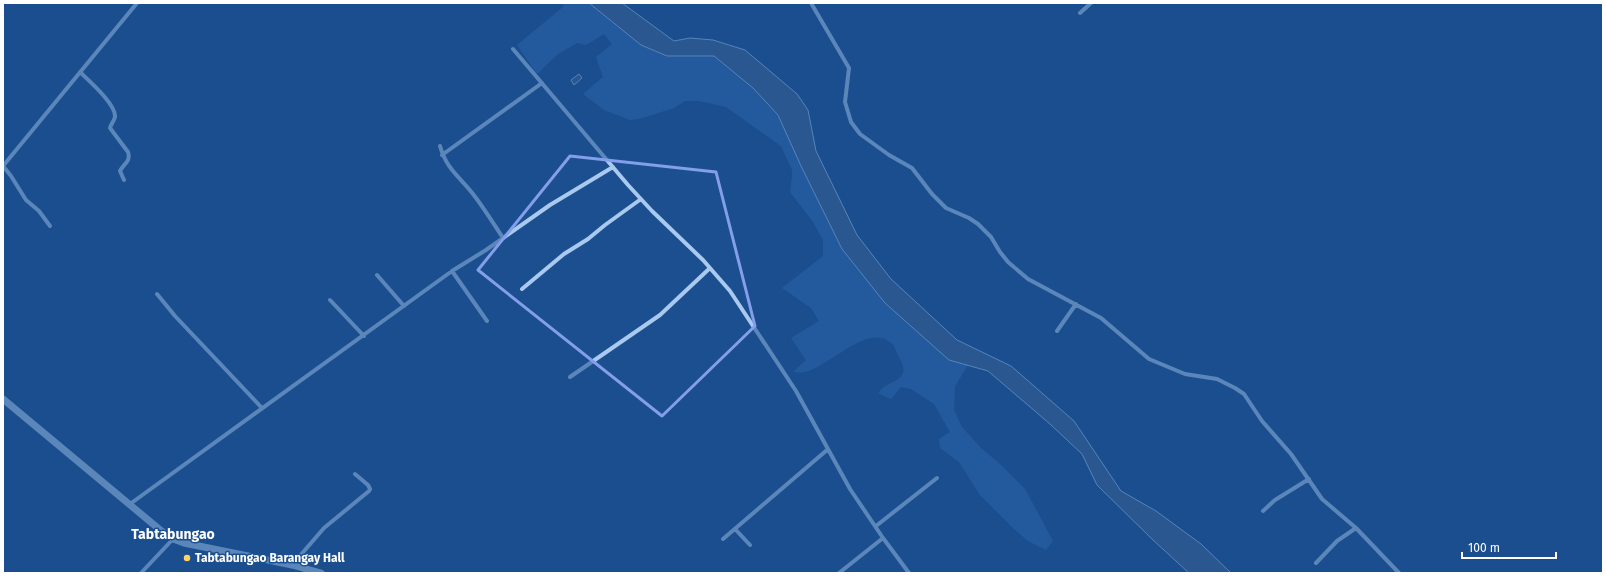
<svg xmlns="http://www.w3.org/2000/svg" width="1606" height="576" viewBox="0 0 1606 576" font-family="'Fira Sans',sans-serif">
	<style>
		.green { fill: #2e69ad }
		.water { fill: #3c6290; stroke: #9cc4f0 }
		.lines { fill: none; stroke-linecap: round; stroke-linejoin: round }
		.minor { stroke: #a9c9ee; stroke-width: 4 }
		.tertiary { stroke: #a9c9ee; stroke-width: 7 }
		.marked { fill: none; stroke: #839eea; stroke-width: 3; stroke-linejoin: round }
		.poi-dot { fill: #ffd166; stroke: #1b4f8f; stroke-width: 1.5 }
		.labels { text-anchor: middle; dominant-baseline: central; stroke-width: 3; stroke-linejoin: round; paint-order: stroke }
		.poi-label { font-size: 12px; font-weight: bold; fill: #fff; stroke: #1b4f8f; text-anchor: start }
		.quarter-label { font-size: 14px; font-weight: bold; fill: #fff; stroke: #1b4f8f }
	</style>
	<rect width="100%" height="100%" fill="#1b4f8f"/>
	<!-- green -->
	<path class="green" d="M564,3h25l52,42 26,11h47l39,32 25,27 23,51 41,83 107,111 19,5 -13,21 -1,24 8,17 18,20 20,17 25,25 28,52 -7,9 -18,-9 -14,-12 -34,-34 -21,-33 -19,-14 -1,-9 11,-7 -16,-28 -23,-15 -10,-2 -10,12 -13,-6c7,-10 19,-10 24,-18 4,-7 -1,-14 -4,-20 -2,-4 -4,-11 -8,-13 -24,-18 -61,25 -85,30 -4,1 -8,0 -12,0l13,-12 -15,-22 28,-17 -8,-13 -29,-20 41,-32v-16l-10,-18 -23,-30 2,-15v-7l-11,-24 -55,-39 -27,-6h-14l-11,7 -35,11 -9,1 -26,-10 -21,-16 20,-17 -7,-20 16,-13 -8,-10 -18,11 -9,-2 -19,11 -21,20 -20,-29 46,-38z"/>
	<!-- water -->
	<path class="water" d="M589,3h33l52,38 16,-3 23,2 32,10 52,44 11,16 8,41 41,84 34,44 66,61 54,26 63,55 47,70 35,20 45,33 30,29h-42l-36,-33 -56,-55 -15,-31 -32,-30 -62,-53 -39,-11 -64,-57 -43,-54 -41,-83 -23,-51 -25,-27 -39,-32h-47l-26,-11z
		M579,74l3,4 -8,7 -3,-5z"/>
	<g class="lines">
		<!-- minor -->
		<path class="minor" d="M811,3l38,65 -4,34 6,20 9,12 29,21 23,13 20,26 14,14 23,10 9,6 13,13 9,15 8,10 20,17 73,39 48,41 36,15 32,5 18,9 9,6 18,27 29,33 31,45 34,29 43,45
			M1080,13l11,-10
			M513,49l115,136 24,26 51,49 27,31 66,100 54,98 33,49 26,35
			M80,72c9,9 36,32 35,45 -1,4 -4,7 -5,11l18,24c3,10 -4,11 -8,19l4,9
			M440,146c7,24 19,30 33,48 11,14 20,29 30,44
			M442,155l100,-72
			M3,166l134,-163
			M3,166l8,10 15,24 13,11 11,15
			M452,271l35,50
			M377,275l27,31
			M522,289l42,-35 24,-15 17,-14 36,-26
			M157,294l18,22 87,92
			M330,300l34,36
			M1057,331l19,-27
			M570,377l90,-62 50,-47
			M130,504l322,-233 34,-21 64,-45 63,-38
			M1263,511l12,-11 34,-21
			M876,526l61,-48
			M735,529l15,16
			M723,539l104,-89
			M1316,563l21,-22 19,-13
			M292,565l32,-37 45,-37 1,-2 -2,-4 -13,-11
			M141,573l32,-34
			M839,573l44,-35"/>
		<!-- tertiary -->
		<path class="tertiary" d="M3,399l156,130 14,10 11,4 108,22 29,8"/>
	</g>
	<!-- marked area -->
	<path d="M0 0H1606V576H0ZM570,156l146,16 39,154 -93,90 -184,-146z" fill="#1b4f8f" fill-opacity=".55" fill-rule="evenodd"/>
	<path class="marked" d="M570,156l146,16 39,154 -93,90 -184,-146z"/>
	<!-- markers -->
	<circle class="poi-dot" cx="187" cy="558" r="4"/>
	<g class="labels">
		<!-- poi labels -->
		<g class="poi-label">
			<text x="195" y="558">Tabtabungao Barangay Hall</text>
		</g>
		<!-- quarter labels -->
		<g class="quarter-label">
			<text x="173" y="534">Tabtabungao</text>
		</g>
	</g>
	<!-- border -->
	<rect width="1606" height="576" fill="none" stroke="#ffffff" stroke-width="8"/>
	<!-- scale -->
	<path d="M1462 552v6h94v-6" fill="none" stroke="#ffffff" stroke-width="2"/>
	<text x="1468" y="552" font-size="12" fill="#ffffff" stroke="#1b4f8f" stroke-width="3" paint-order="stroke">100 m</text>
</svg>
